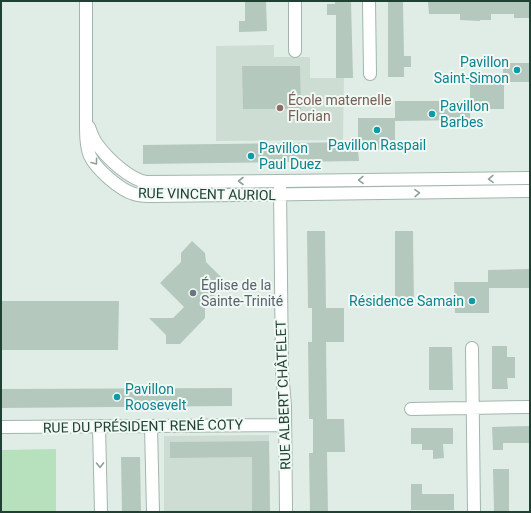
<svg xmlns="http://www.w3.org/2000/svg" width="531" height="513" viewBox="0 0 531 513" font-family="Roboto,sans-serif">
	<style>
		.built { fill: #ceddd4 }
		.green { fill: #b6e1bc }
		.building { fill: #b5c8be }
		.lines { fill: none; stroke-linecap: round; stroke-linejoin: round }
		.street-casing { stroke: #a2b6ad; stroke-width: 14 }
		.street { stroke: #fff; stroke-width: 12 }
		.oneway { stroke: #8fa099 }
		.culture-dot { fill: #0f9aa8; stroke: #f1f9f4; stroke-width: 1.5 }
		.education-dot { fill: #8d6e63; stroke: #f1f9f4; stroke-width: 1.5 }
		.worship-dot { fill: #6b7280; stroke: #f1f9f4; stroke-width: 1.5 }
		.labels { text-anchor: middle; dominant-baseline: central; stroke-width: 4; stroke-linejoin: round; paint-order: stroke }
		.culture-label { font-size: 14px; fill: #0d838f; stroke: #f1f9f4; text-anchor: start }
		.education-label { font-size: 14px; fill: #785e54; stroke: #f1f9f4; text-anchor: start }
		.street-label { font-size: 14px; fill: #1f4033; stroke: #f1f9f4 }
		.worship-label { font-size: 14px; fill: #5b616d; stroke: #f1f9f4; text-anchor: start }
	</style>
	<rect width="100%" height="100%" fill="#e0ede6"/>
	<!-- built -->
	<path class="built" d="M274,45v12h36v21h34l-1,62 -127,1v-95z
		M269,435l1,77h-106v-76z"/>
	<!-- green -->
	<path class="green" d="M56,449v63h-55v-62z"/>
	<!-- building -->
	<path class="building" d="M245,1h21l1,30 -28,1v-11h6z
		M335,1h16l2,77h-17v-63h-9v-11h8z
		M388,1h15l1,55h7v11h-7v10h-16z
		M428,1h102v17h-16v-4h-23v6h-11v1l-20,-1v-6h-31z
		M503,63h27v19h-26v27h-34v11l-75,1v28l-37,1 1,11 -216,3v-19l215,-3v-24h37v-17h75v-24h33z
		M242,66h58l1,43h-58z
		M307,231h18l1,77h18v34h-18l1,77h17l1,33h-18l1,60h-18l-1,-59h4v-34h-4l-1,-77h4v-34h-4z
		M395,231h18l1,75 -19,1z
		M192,241l13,12 1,9 21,21 -22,21v14l-25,26h-14v-9l-17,-17h24l11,-11 -24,-24 21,-21v-9z
		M530,269v19h-41v25h-34l-1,-31h34v-12z
		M1,301h118l-1,49h-117z
		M492,346h15v11h8v21h-8l1,11h-16z
		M429,347h23l1,43h-24z
		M232,388v18l-231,2v-19z
		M530,426v17h-27v7h-10l-1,-23z
		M411,428h42v16h-10l1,14 -11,1v-9h-11v-6h-11z
		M269,441l1,71h-18v-55l-82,1v-16z
		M121,457h19l1,55h-19z
		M493,469h16v43h-15z
		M411,484h11v10h32v16h-43z"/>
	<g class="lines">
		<!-- street casing -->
		<g class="street-casing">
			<path id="street" d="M86,1v127c0,9 0,19 4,28 6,13 30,34 44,38 6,2 13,2 19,2l377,-5
				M295,1v50
				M369,1l1,73
				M89,127c2,6 4,12 8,17 10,14 32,35 49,38l134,-1 250,-3
				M280,187l2,185 3,34 1,106
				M472,348l2,164
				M411,409l119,-2
				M99,426l2,86
				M151,426l2,86
				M1,427l284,-2"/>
		</g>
		<!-- street -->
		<use href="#street" class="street"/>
	</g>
	<!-- one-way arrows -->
	<defs><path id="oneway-chevron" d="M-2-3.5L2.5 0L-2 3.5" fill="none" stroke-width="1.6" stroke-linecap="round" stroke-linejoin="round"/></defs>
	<g class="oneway">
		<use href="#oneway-chevron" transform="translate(95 162) rotate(53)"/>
		<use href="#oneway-chevron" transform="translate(491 179) rotate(179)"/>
		<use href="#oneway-chevron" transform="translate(361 180) rotate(179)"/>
		<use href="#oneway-chevron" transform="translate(241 181) rotate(180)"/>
		<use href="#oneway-chevron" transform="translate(417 193) rotate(-1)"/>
		<use href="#oneway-chevron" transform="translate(100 465) rotate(89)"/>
	</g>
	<!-- markers -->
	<g class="culture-dot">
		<circle cx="517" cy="70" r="4"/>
		<circle cx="432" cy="114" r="4"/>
		<circle cx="377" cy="130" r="4"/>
		<circle cx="251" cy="156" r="4"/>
		<circle cx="472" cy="301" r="4"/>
		<circle cx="117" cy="397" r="4"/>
	</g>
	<circle class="education-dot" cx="280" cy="108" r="4"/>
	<circle class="worship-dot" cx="193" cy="293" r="4"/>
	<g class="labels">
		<!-- culture labels -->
		<g class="culture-label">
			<text x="509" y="62" text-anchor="end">Pavillon<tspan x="509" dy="16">Saint-Simon</tspan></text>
			<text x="440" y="106">Pavillon<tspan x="440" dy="16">Barbes</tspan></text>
			<text x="377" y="145" text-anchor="middle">Pavillon Raspail</text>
			<text x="259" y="148">Pavillon<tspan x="259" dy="16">Paul Duez</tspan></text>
			<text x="464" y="301" text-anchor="end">Résidence Samain</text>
			<text x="125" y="389">Pavillon<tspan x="125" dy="16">Roosevelt</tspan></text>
		</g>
		<!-- education labels -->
		<g class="education-label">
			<text x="288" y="100">École maternelle<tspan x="288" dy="16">Florian</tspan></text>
		</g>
		<!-- street labels -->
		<g class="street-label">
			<text transform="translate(207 194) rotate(1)">RUE VINCENT AURIOL</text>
			<text transform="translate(283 395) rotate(-92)">RUE ALBERT CHÂTELET</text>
			<text transform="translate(143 426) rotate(-1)">RUE DU PRÉSIDENT RENÉ COTY</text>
		</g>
		<!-- worship labels -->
		<g class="worship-label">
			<text x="201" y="285">Église de la<tspan x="201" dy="16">Sainte-Trinité</tspan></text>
		</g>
	</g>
	<!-- border -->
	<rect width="531" height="513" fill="none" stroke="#1f4033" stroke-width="4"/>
</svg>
